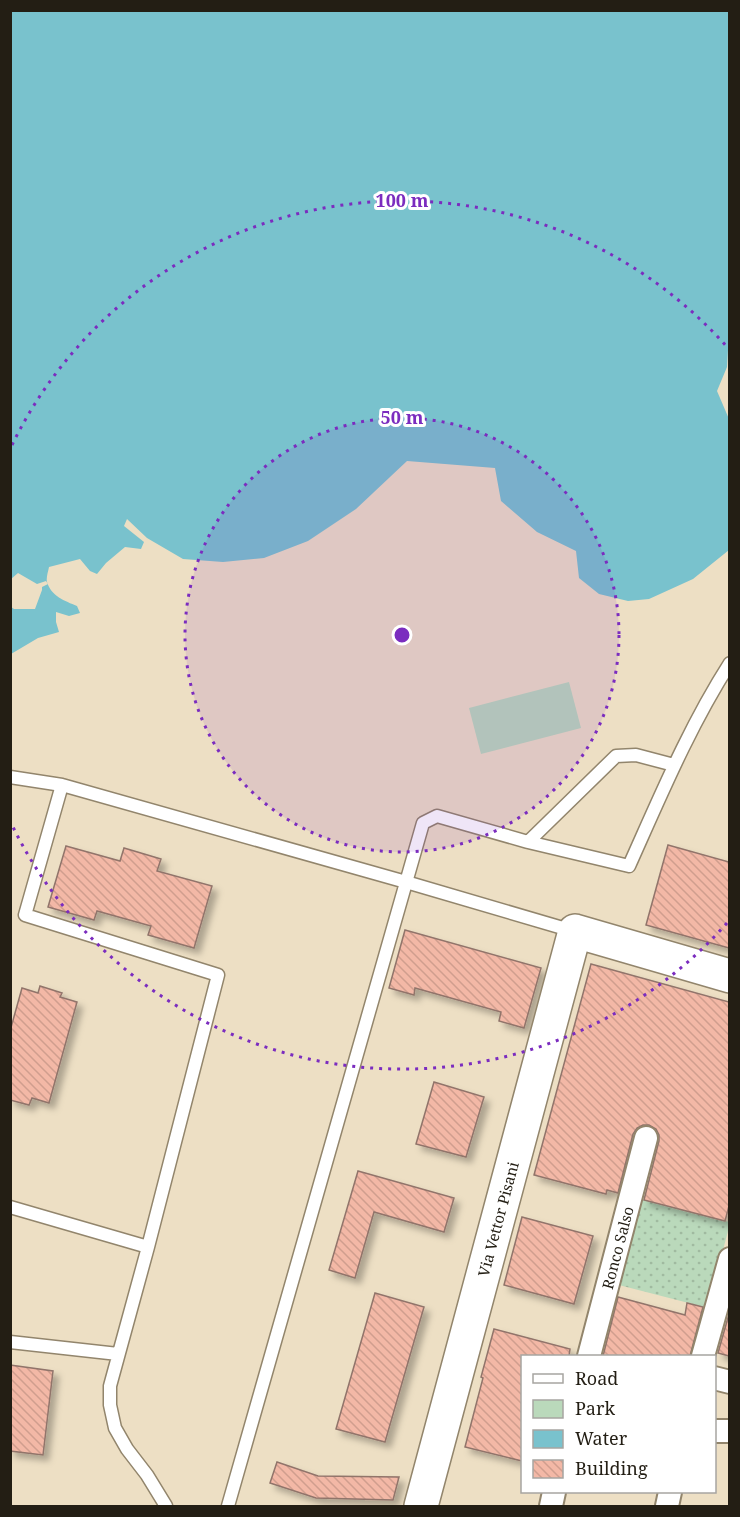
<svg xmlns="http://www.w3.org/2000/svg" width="740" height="1517" viewBox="0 0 740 1517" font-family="'Noto Serif',serif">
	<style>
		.green { fill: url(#green-dots) }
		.pitch { fill: #bad9bb }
		.water { fill: #79c2cd }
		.pier { fill: #eddfc4 }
		.building { fill: url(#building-back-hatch); stroke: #91746b; stroke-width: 1.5; filter: url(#shadow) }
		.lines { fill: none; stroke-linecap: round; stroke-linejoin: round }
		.lane-casing { stroke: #92856c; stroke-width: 15 }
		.street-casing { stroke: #92856c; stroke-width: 26 }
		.secondary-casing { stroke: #92856c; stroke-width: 36 }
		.lane { stroke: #fff; stroke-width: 12 }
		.street { stroke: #fff; stroke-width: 22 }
		.secondary { stroke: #fff; stroke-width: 33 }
		.ring { fill: none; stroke: #7b2cbf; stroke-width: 3; stroke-dasharray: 3 6 }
		.labels { text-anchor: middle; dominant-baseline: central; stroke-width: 6; stroke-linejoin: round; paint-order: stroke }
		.street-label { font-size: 15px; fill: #231e14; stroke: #fff }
		.centre { fill: #7b2cbf; stroke: #fff; stroke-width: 3 }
		.ring-label { font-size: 18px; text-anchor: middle; font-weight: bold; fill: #7b2cbf; stroke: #fff; stroke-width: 6; stroke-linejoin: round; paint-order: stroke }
	</style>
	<defs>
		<pattern id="green-dots" width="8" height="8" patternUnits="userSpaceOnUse" patternTransform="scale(1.5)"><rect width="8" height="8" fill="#bad9bb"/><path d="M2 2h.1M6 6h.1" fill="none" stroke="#a0baa0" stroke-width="1.8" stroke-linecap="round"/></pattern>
		<pattern id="building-back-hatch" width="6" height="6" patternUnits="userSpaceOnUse" patternTransform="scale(1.5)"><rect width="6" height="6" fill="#f3b8a6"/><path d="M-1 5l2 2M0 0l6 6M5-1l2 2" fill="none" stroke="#d09e8e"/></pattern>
		<filter id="shadow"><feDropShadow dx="5.5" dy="5.5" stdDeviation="3" flood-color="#0004"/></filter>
	</defs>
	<rect width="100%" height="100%" fill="#eddfc4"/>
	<!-- green -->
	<path class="green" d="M637,1198l92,24v5l-21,81 -93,-24z"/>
	<!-- pitch -->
	<path class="pitch" d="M569,682l12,46 -100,26 -12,-46z"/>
	<!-- water -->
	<path class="water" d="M10,11h719l1,305 -3,51 -10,24 12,28v131l-36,29 -44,20 -21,2 -29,-7 -20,-16 -3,-27 -39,-19 -36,-31 -6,-33 -88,-7 -51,48 -48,32 -44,17 -41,4 -40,-3 -36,-21 -20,-19 -3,7 20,16 -3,7 -16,-2 -19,16 -9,11 -7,-3 -10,-12 -31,8c-1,5 -3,11 -2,15 4,14 18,19 30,24l3,7 -11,3 -13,-4v10l3,10 -21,6 -27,16z"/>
	<!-- pier -->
	<path class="pier" d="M18,573l19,11 9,-3 2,3 -6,3v3l-7,19h-21l-3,-2v-28z"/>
	<!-- building -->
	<path class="building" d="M668,845l61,17v86l-83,-23z
		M66,846l54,15 4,-13 37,11 -4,12 55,15 -18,62 -46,-13 3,-9 -54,-15 -3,9 -46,-13z
		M405,930l136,38 -17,60 -25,-7 2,-9 -86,-24 -1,7 -25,-7z
		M591,964l138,38v204l-4,15 -81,-21 15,-59v-6l-3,-6 -7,-4h-6l-6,3 -4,6 -15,59 -11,-3 -1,4 -72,-19z
		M40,986l22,7 -2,4 17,5 -28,101 -17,-5 -3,7 -19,-5v-69l12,-43 16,5z
		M434,1082l50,15 -18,60 -50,-13z
		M358,1171l96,27 -10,34 -70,-20 -19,66 -26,-8z
		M522,1217l71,19 -19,68 -70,-19z
		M375,1293l49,14 -39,135 -49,-13z
		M618,1297l67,18 2,-12 16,4 -13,49h-87z
		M729,1314v42l-11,-3z
		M494,1329l76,20 -1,7h-47v105l-57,-14 18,-69 -2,-1z
		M10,1365l43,6 -10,84 -33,-4z
		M277,1462l41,14 81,1 -6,23 -77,-2 -46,-15z"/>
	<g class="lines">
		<!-- lane casing -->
		<g class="lane-casing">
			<path id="lane" d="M10,777l52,8 344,97 167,49
				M62,785l-37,130 193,60 -70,272 -38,139v19l5,23 12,21 20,26 19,31
				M528,842l88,-86 20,-1 38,10
				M10,1207l138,40
				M10,1342l108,12
				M228,1506l195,-683 14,-7 91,26 101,24c31,-69 60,-139 101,-203"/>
		</g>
		<!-- street casing -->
		<g class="street-casing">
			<g id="street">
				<path id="s1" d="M589,1356l57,-218"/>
				<path d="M703,1356l27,-97"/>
				<path d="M714,1378l16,4"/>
				<path d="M714,1431h16"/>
				<path d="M551,1506l3,-14"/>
				<path d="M667,1506l3,-14"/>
			</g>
		</g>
		<!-- secondary casing -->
		<g class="secondary-casing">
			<g id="secondary">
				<path id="s2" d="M421,1506l154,-575 155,45"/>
			</g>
		</g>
		<!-- lane -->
		<use href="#lane" class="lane"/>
		<!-- street -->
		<use href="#street" class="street"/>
		<!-- secondary -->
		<use href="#secondary" class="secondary"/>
	</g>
	<!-- distance rings -->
	<circle cx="402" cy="635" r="217" fill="#7b2cbf" fill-opacity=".12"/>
	<g class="ring">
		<circle cx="402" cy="635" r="217"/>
		<path d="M727 923A434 434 0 0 1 12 825M12 445A434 434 0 0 1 727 347"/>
	</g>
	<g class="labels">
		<!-- street labels -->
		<g class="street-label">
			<text stroke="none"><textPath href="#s2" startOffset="297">Via Vettor Pisani</textPath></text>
			<text stroke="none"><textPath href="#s1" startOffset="112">Ronco Salso</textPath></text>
		</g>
	</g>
	<circle cx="402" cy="635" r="9" class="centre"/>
	<g class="ring-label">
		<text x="402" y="207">100 m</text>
		<text x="402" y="424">50 m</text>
	</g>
	<!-- border -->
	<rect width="740" height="1517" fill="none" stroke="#231e14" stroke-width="24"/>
	<!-- legend -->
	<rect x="521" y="1355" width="195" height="138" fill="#ffffff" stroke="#a7a5a1" stroke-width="1.5"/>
	<rect x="533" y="1374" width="30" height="9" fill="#ffffff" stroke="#a7a5a1" stroke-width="1.5"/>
	<text x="575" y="1385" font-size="18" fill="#231e14">Road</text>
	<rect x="533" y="1400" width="30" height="18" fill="#bad9bb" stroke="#a7a5a1" stroke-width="1.5"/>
	<text x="575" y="1415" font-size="18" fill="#231e14">Park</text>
	<rect x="533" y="1430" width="30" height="18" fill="#79c2cd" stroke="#a7a5a1" stroke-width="1.5"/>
	<text x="575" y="1445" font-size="18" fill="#231e14">Water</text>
	<rect x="533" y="1460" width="30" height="18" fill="url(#building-back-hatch)" stroke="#a7a5a1" stroke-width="1.5"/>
	<text x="575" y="1475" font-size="18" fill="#231e14">Building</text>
</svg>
